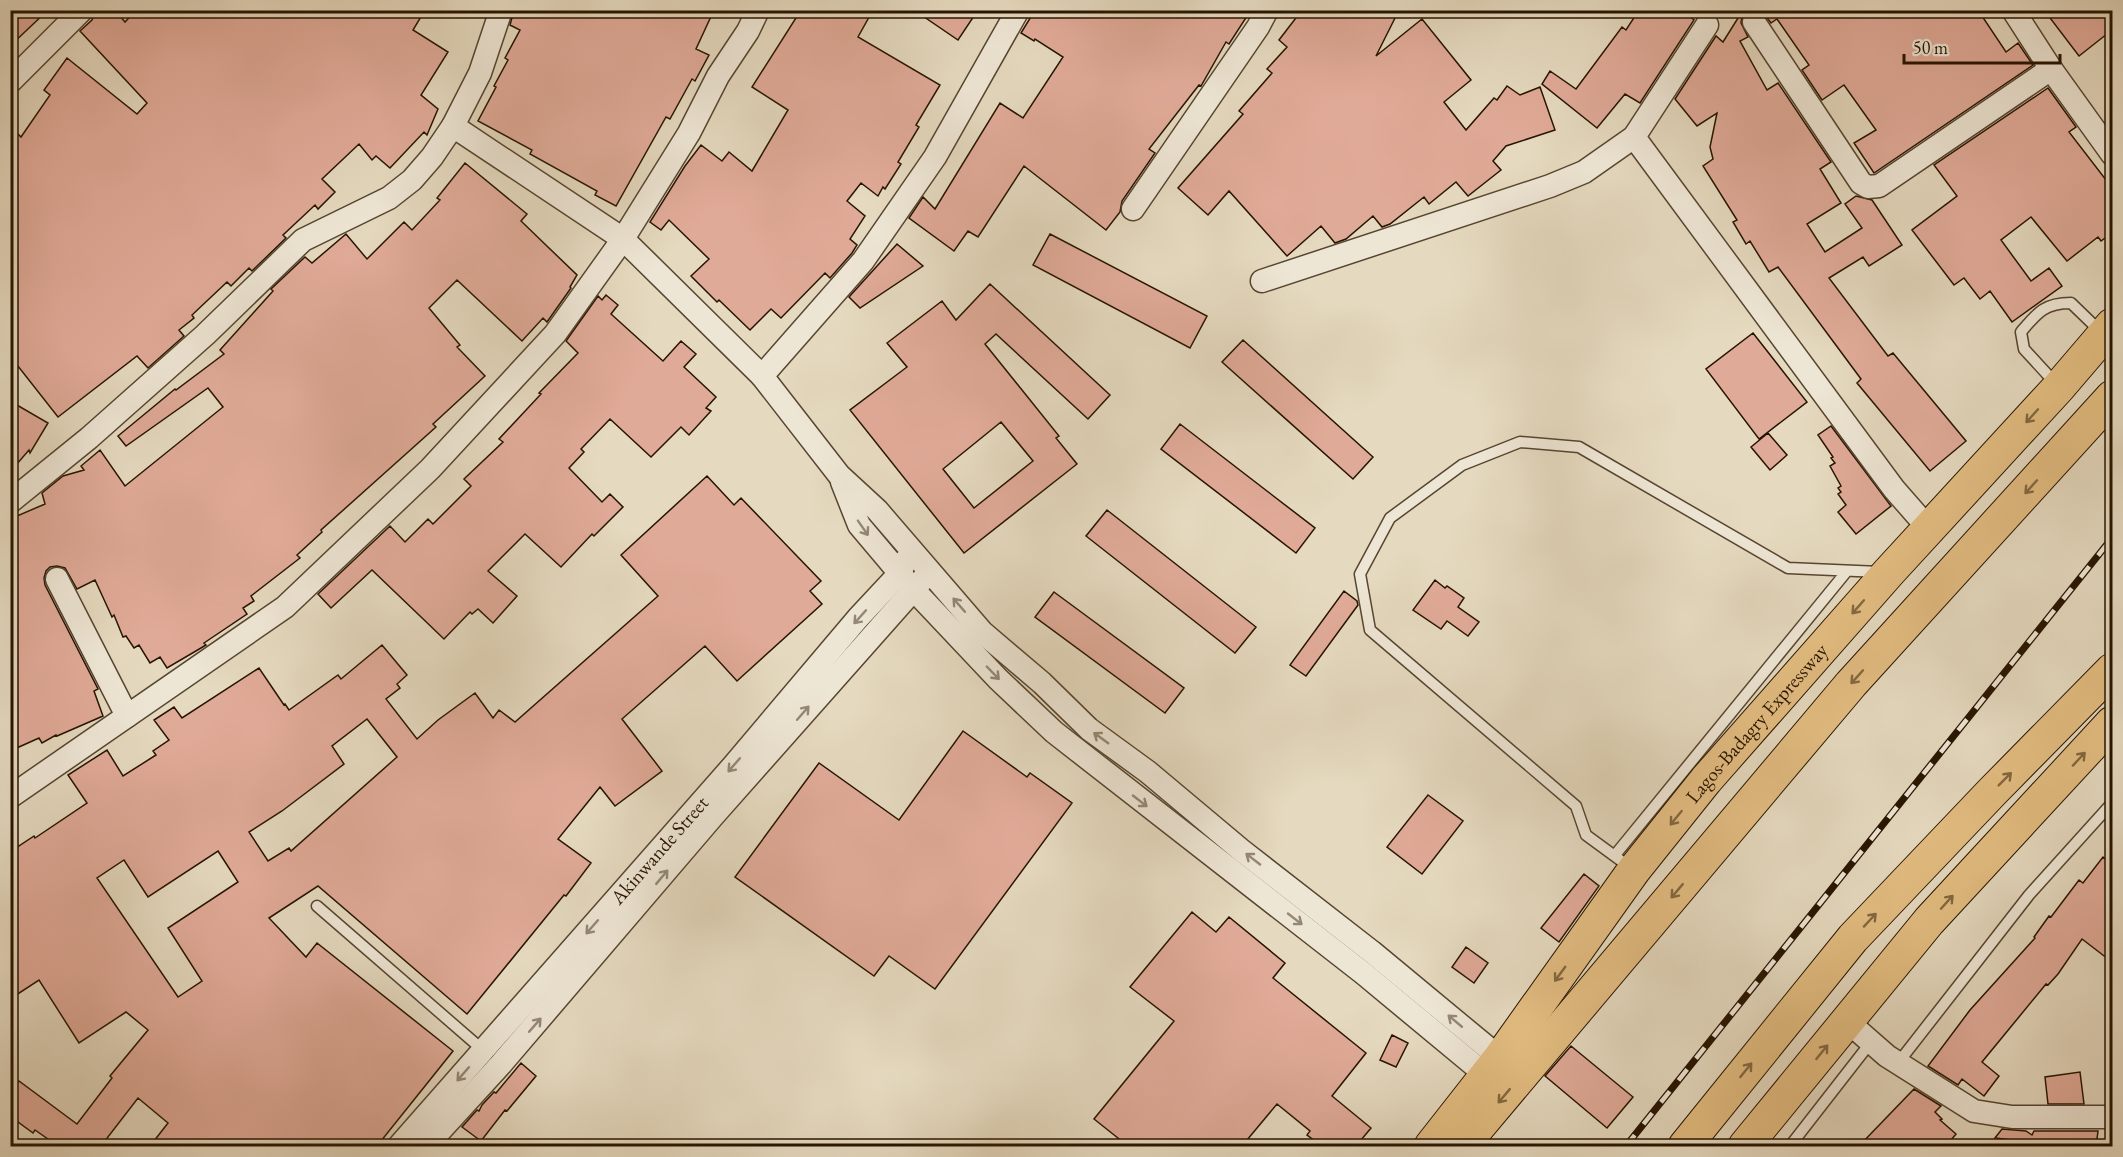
<svg xmlns="http://www.w3.org/2000/svg" width="2123" height="1157" viewBox="0 0 2123 1157" font-family="'EB Garamond',serif">
	<style>
		.building { fill: #e0aa98; stroke: #271400; stroke-width: 1.5; fill-rule: evenodd }
		.lines { fill: none; stroke-linecap: round; stroke-linejoin: round }
		.lane-casing { stroke: #564530; stroke-width: 13 }
		.street-casing { stroke: #564530; stroke-width: 25 }
		.primary-casing { stroke: #271400; stroke-width: 35 }
		.highway-casing { stroke: #271400; stroke-width: 35 }
		.lane { stroke: #eee6d5; stroke-width: 10 }
		.street { stroke: #eee6d5; stroke-width: 22 }
		.primary { stroke: #e2bc80; stroke-width: 33 }
		.highway { stroke: #e2bc80; stroke-width: 33 }
		.rail-casing { stroke: #271400; stroke-width: 7 }
		.rail { stroke: #eee6d5; stroke-width: 4.5; stroke-dasharray: 14; stroke-linecap: butt }
		.oneway { stroke: #846840 }
		.oneway2 { stroke: #948875 }
		.labels { text-anchor: middle; dominant-baseline: central; stroke-width: 5; stroke-linejoin: round; paint-order: stroke }
		.street-label { font-size: 20px; fill: #271400; stroke: #eee6d5 }
	</style>
	<rect width="100%" height="100%" fill="#e5d9bf"/>
	<filter id="stains"><feTurbulence type="fractalNoise" baseFrequency=".00333" numOctaves="4"/><feColorMatrix values="0 0 0 0 .2 0 0 0 0 .09 0 0 0 0 .02 0 0 0 .5 -.17"/></filter>
	<radialGradient id="worn" r=".72"><stop offset=".6" stop-color="#630" stop-opacity="0"/><stop offset="1" stop-color="#630" stop-opacity=".3"/></radialGradient>
	<!-- building -->
	<path class="building" d="M10,10h38l-38,36z
		M96,10h19l10,12 11,-12h289l-12,20 35,22 -27,43 17,14 -11,26 -3,-3 -34,36 -14,-12 -4,4 -13,-16 -37,35 13,13 -17,17 -3,-4 -32,30 3,3 -34,33 -3,-3 -18,18 -4,-4 -35,33 2,3 -15,12 5,6 -36,32 -11,-12 -79,61 -48,-61v-230l11,11 29,-42 -6,-5 23,-32 70,56 10,-11 -67,-72 12,-11z
		M514,10h200l-18,39 13,6 -14,26 -3,-2 -22,40 -4,-2 -50,89 -21,-11 2,-4 -67,-37 2,-4 -54,-29 18,-34 -2,-1 14,-26 -3,-2 15,-28 -10,-5z
		M801,10h72l-15,27 82,48 -24,40 3,2 -21,35 3,2 -16,25 -2,-2 -5,9 -17,-13 -14,18 18,15 -15,23 7,6 -5,8 -22,25 -5,-5 -44,45 -10,-9 -21,21 -31,-30 -2,2 -26,-26 18,-17 -40,-39 -8,10 -11,-8 35,-56 16,-21 21,16 7,-9 23,19 36,-61 -36,-23z
		M914,10h64l-20,30z
		M1035,10h216l-22,34 -3,-2 -25,44 -2,-1 -50,64 6,4 -33,48 -2,11 -14,18 -82,-64 -46,71 -10,-6 -14,20 -45,-33 14,-21 12,12 65,-106 23,15 40,-61 -28,-18 -1,2 -13,-8z
		M1302,10h97l-23,46 46,-37 49,61 -27,22 22,28 28,-32 3,2 10,-14 13,9 20,-8 15,43 -49,16 -13,15 8,9 -33,26 -12,-14 -27,22 -5,-7 -34,27 -8,3 -9,-11 -27,23 -11,4 -14,-17 -34,30 -58,-65 -21,24 -30,-27 65,-74 -4,-3 33,-38 -5,-4 20,-22 -8,-7z
		M1639,10h43l12,10 -54,83 -15,-9 -28,34 -55,-44 8,-13 26,18 46,-62 4,3z
		M1743,10h4l-5,7 -1,6 7,14 -8,4 27,49 11,-7 53,79 -11,7 21,34 -34,21 18,28 37,-24 -17,-24 11,-8 16,4 30,45 -33,21 -6,-9 -34,21 59,78 5,-3 73,88 -36,30 -73,-88 4,-4 -83,-112 -9,5 -19,-31 -4,3 -13,-22 4,-2 -34,-54 10,-7 -3,-12 7,-34 -20,13 -22,-27 41,-63 7,6z
		M1761,10h217l28,42 12,-9 15,22 -159,108 -20,-30 22,-13 -32,-45 -22,15 -20,-30 7,-5 -32,-46 -6,4z
		M2044,10h68v20l-33,26z
		M2048,88l28,39 -7,5 37,48 6,-5v58l-11,8 -3,-4 -31,24 -36,-44 -30,23 30,41 18,-13 13,18 -50,36 -22,-31 -10,8 -16,-21 -10,7 -42,-55 45,-34 -23,-31z
		M465,163l62,51 -6,7 56,54 -7,12 1,1 -24,34 -4,-4 -21,23 -65,-61 -28,28 31,37 -3,2 28,29 -52,48 3,3 -115,103 1,2 -25,23 3,3 -49,38 3,5 -11,7 4,6 -43,29 2,2 -5,3 -34,20 -7,-11 -10,6 -11,-18 -5,3 -8,-12 -3,1 -9,-22 -2,2 -17,-37 -18,9 -12,-21 -8,-2 -7,1 -4,4 -2,7 1,7 53,104 -4,2 9,25 -46,20 -1,-1 -14,8 -3,-5 -29,13v-232l35,-15 -3,-11 21,-17 21,-6 -3,-4 19,-16 25,36 98,-79 -15,-19 -82,58 -8,-10 57,-47 1,1 48,-36 -4,-4 53,-59 -2,-2 34,-32 7,6 34,-29 21,25 37,-37 8,8 28,-30 -3,-2z
		M1050,234l157,82 -17,32 -157,-83z
		M897,244l26,22 -63,42 -11,-11z
		M990,284l120,111 -22,24 -92,-85 -11,10 74,92 -3,2 21,26 -113,89 -114,-143 57,-43 -20,-24 55,-42 14,19zM1001,422l32,39 -59,47 -31,-39z
		M606,295l12,10 -7,9 52,47 18,-20 15,13 -12,13 32,30 -10,11 5,3 -22,24 -8,-8 -30,30 -41,-38 -29,30 3,3 -15,16 33,34 8,-8 13,13 -29,29 -2,-2 -31,33 -36,-33 -37,37 29,25 -24,27 -15,-14 -6,5 -2,-2 -26,27 -72,-69 -41,38 -13,-14 72,-68 15,16 23,-23 5,5 38,-38 -7,-7 39,-37 -4,-3 42,-45 -2,-1 39,-40 -12,-12 32,-45 4,4z
		M1753,333l54,69 -48,37 -53,-70z
		M1243,340l130,117 -20,22 -131,-117z
		M10,401l38,22 -18,30 -1,-3 -19,22z
		M1180,424l135,104 -19,25 -135,-104z
		M1831,426l60,80 -35,28 -18,-22 8,-7 -8,-11 3,-2 -3,-4 3,-2 -11,-20 5,-3 -4,-5 2,-1 -15,-22z
		M1768,433l19,22 -17,15 -19,-23z
		M707,476l27,29 7,-7 80,83 -11,10 12,13 -85,77 -32,-35 -83,73 40,52 -47,35 -15,-19 -42,52 33,24 -25,33 -2,-1 -97,119 -149,-128 -49,32 37,39 11,-14 136,108 -76,95h-227l18,-23 -30,-25 -37,48h-43l-23,-16 -2,3 -23,-17v-24l9,-11 58,43 35,-46 -2,-2 38,-46 -22,-18 -47,31 -40,-63 -29,19v-147l24,-16 1,2 52,-35 -19,-28 39,-25 16,26 33,-21 -3,-4 16,-11 -15,-20 20,-13 8,11 77,-50 25,37 1,-1 4,6 49,-35 3,4 41,-34 25,30 -10,9 3,4 -14,11 31,40 21,-19 37,-27 18,25 6,-8 16,12 143,-126 -37,-41zM367,719l30,38 -106,94 -2,-3 -21,13 -19,-29 33,-21 62,-47 -12,-18zM218,851l20,31 -70,46 34,53 -24,16 -81,-119 27,-18 24,37z
		M1107,510l149,117 -21,26 -149,-117z
		M1435,580l10,8 2,-2 17,12 -6,9 21,15 -11,14 -21,-15 -6,8 -28,-19z
		M1344,591l13,10 1,4 -52,71 -16,-11z
		M1054,592l130,96 -19,25 -130,-96z
		M963,731l64,46 3,-4 42,30 -137,186 -46,-33 -15,20 -139,-99 84,-114 80,57z
		M1428,795l35,26 -41,53 -35,-27z
		M2103,857l9,7v98l-30,-23 -24,35 -10,11 -2,-1 -64,78 17,14 -15,20 -22,-17 -4,6 -30,-19 42,-56 65,-72 -1,-1 15,-21 2,1 28,-37 4,3z
		M1584,874l15,12 -40,56 -18,-14z
		M1192,912l24,20 13,-15 56,46 -12,15 93,75 -34,43 39,32 -15,18h-34l-15,-11 3,-4 -33,-27 -35,42h-114l-34,-27 80,-98 -44,-34z
		M1466,947l22,16 -14,20 -22,-16z
		M1392,1035l16,8 -12,24 -16,-7z
		M1571,1046l62,51 -26,31 -62,-52z
		M521,1063l15,13 -29,35 -2,-1 -24,31 -19,-14 15,-17 2,1 3,-6 12,-13 2,1z
		M2080,1072l4,32h-36l-3,-27z
		M1914,1089l27,17 -6,6 7,7 -2,1 16,14 -10,12h-87z
		M2002,1129l24,2 6,4 2,-4h64l-2,15h-32l-69,-8z"/>
	<g class="lines">
		<!-- lane casing -->
		<g class="lane-casing">
			<path id="lane" d="M2057,385l-33,-36 -3,-17c16,-19 23,-29 50,-29l31,30
				M1615,855l232,-284
				M1631,868l-45,-33 -10,-29 -206,-176 -10,-56 30,-56 72,-53 58,-23 59,5 209,121 92,4
				M317,906l167,145
				M1898,1063l131,-168 83,-92
				M1790,1146l81,-104"/>
		</g>
		<!-- street casing -->
		<g class="street-casing">
			<g id="street">
				<path d="M501,10l-21,63 -27,53 170,113 139,137 77,99 38,35 105,122 60,51 47,46 59,43 93,78 131,102 128,106"/>
				<path d="M2013,10l38,59 61,85"/>
				<path d="M1754,22l107,161 7,4 11,-1 172,-117"/>
				<path d="M10,82l72,-72"/>
				<path d="M1634,137l260,352 35,40"/>
				<path d="M1133,209l125,-182 9,-17"/>
				<path d="M1262,281l288,-95 34,-14 50,-35 73,-112"/>
				<path d="M762,376l101,-115 72,-104 83,-147"/>
				<path d="M842,482l17,43 54,64 85,90 56,53 309,241 123,102"/>
				<path d="M10,502l79,-64 116,-103 98,-95 86,-42 23,-18 20,-23 21,-31"/>
				<path d="M57,579l70,137"/>
				<path d="M10,797l275,-190 145,-138 125,-135 68,-95 66,-106 29,-57 30,-45 10,-21"/>
				<path d="M1847,1021l40,35 87,55 38,6h100"/>
				<path id="s1" d="M399,1146l334,-380 125,-148 42,-45 6,-13"/>
				<path d="M426,1146l75,-82 212,-248 210,-237"/>
			</g>
		</g>
		<!-- primary casing -->
		<g class="primary-casing">
			<g id="primary">
				<path id="s2" d="M1431,1146l69,-88 134,-188 72,-90 183,-208 170,-185 53,-62"/>
				<path d="M1745,1146l184,-225 183,-198"/>
			</g>
		</g>
		<!-- highway casing -->
		<g class="highway-casing">
			<path id="highway" d="M1462,1146l389,-462 261,-287
				M1685,1146l168,-208 139,-146 120,-122"/>
		</g>
		<!-- lane -->
		<use href="#lane" class="lane"/>
		<!-- street -->
		<use href="#street" class="street"/>
		<!-- primary -->
		<use href="#primary" class="primary"/>
		<!-- highway -->
		<use href="#highway" class="highway"/>
		<!-- rail casing -->
		<g class="rail-casing">
			<path id="rail" d="M1626,1146l486,-608"/>
		</g>
		<!-- rail -->
		<use href="#rail" class="rail"/>
	</g>
	<!-- one-way arrows -->
	<defs><path id="oneway-shaft" d="M-6 0H5M1.5-3L5.5 0L1.5 3" fill="none" stroke-width="1.6" stroke-linecap="round" stroke-linejoin="round" transform="scale(1.5)"/></defs>
	<g class="oneway">
		<use href="#oneway-shaft" transform="translate(2032 416) rotate(132)"/>
		<use href="#oneway-shaft" transform="translate(2031 487) rotate(132)"/>
		<use href="#oneway-shaft" transform="translate(1858 607) rotate(131)"/>
		<use href="#oneway-shaft" transform="translate(1857 677) rotate(132)"/>
		<use href="#oneway-shaft" transform="translate(2079 759) rotate(-47)"/>
		<use href="#oneway-shaft" transform="translate(2005 779) rotate(-45)"/>
		<use href="#oneway-shaft" transform="translate(1676 818) rotate(129)"/>
		<use href="#oneway-shaft" transform="translate(1677 891) rotate(130)"/>
		<use href="#oneway-shaft" transform="translate(1947 902) rotate(-48)"/>
		<use href="#oneway-shaft" transform="translate(1870 920) rotate(-47)"/>
		<use href="#oneway-shaft" transform="translate(1560 974) rotate(126)"/>
		<use href="#oneway-shaft" transform="translate(1822 1052) rotate(-51)"/>
		<use href="#oneway-shaft" transform="translate(1746 1070) rotate(-51)"/>
		<use href="#oneway-shaft" transform="translate(1504 1096) rotate(130)"/>
	</g>
	<g class="oneway2">
		<use href="#oneway-shaft" transform="translate(863 528) rotate(55)"/>
		<use href="#oneway-shaft" transform="translate(959 605) rotate(-131)"/>
		<use href="#oneway-shaft" transform="translate(860 617) rotate(132)"/>
		<use href="#oneway-shaft" transform="translate(993 673) rotate(46)"/>
		<use href="#oneway-shaft" transform="translate(803 713) rotate(-49)"/>
		<use href="#oneway-shaft" transform="translate(1101 738) rotate(-144)"/>
		<use href="#oneway-shaft" transform="translate(734 765) rotate(131)"/>
		<use href="#oneway-shaft" transform="translate(1140 801) rotate(38)"/>
		<use href="#oneway-shaft" transform="translate(1253 859) rotate(-142)"/>
		<use href="#oneway-shaft" transform="translate(662 877) rotate(-50)"/>
		<use href="#oneway-shaft" transform="translate(1295 919) rotate(38)"/>
		<use href="#oneway-shaft" transform="translate(592 927) rotate(131)"/>
		<use href="#oneway-shaft" transform="translate(1455 1021) rotate(-140)"/>
		<use href="#oneway-shaft" transform="translate(535 1025) rotate(-49)"/>
		<use href="#oneway-shaft" transform="translate(463 1074) rotate(131)"/>
	</g>
	<g class="labels">
		<!-- street labels -->
		<g class="street-label">
			<text stroke="none"><textPath href="#s2" startOffset="534">Lagos-Badagry Expressway</textPath></text>
			<text stroke="none"><textPath href="#s1" startOffset="394">Akinwande Street</textPath></text>
		</g>
	</g>
	<!-- margin -->
	<rect width="2123" height="1157" fill="none" stroke="#e5d9bf" stroke-width="36"/>
	<rect x="12" y="12" width="2099" height="1133" fill="none" stroke="#271400" stroke-width="3"/>
	<rect x="18" y="18" width="2087" height="1121" fill="none" stroke="#271400" stroke-width="1.5"/>
	<!-- scale -->
	<path d="M1904 54v9h156v-9" fill="none" stroke="#271400" stroke-width="3"/>
	<text x="1913" y="54" font-size="18" fill="#271400" stroke="#eee6d5" stroke-width="4.5" paint-order="stroke">50 m</text>
	<rect width="100%" height="100%" filter="url(#stains)"/>
	<rect width="100%" height="100%" fill="url(#worn)"/>
</svg>
